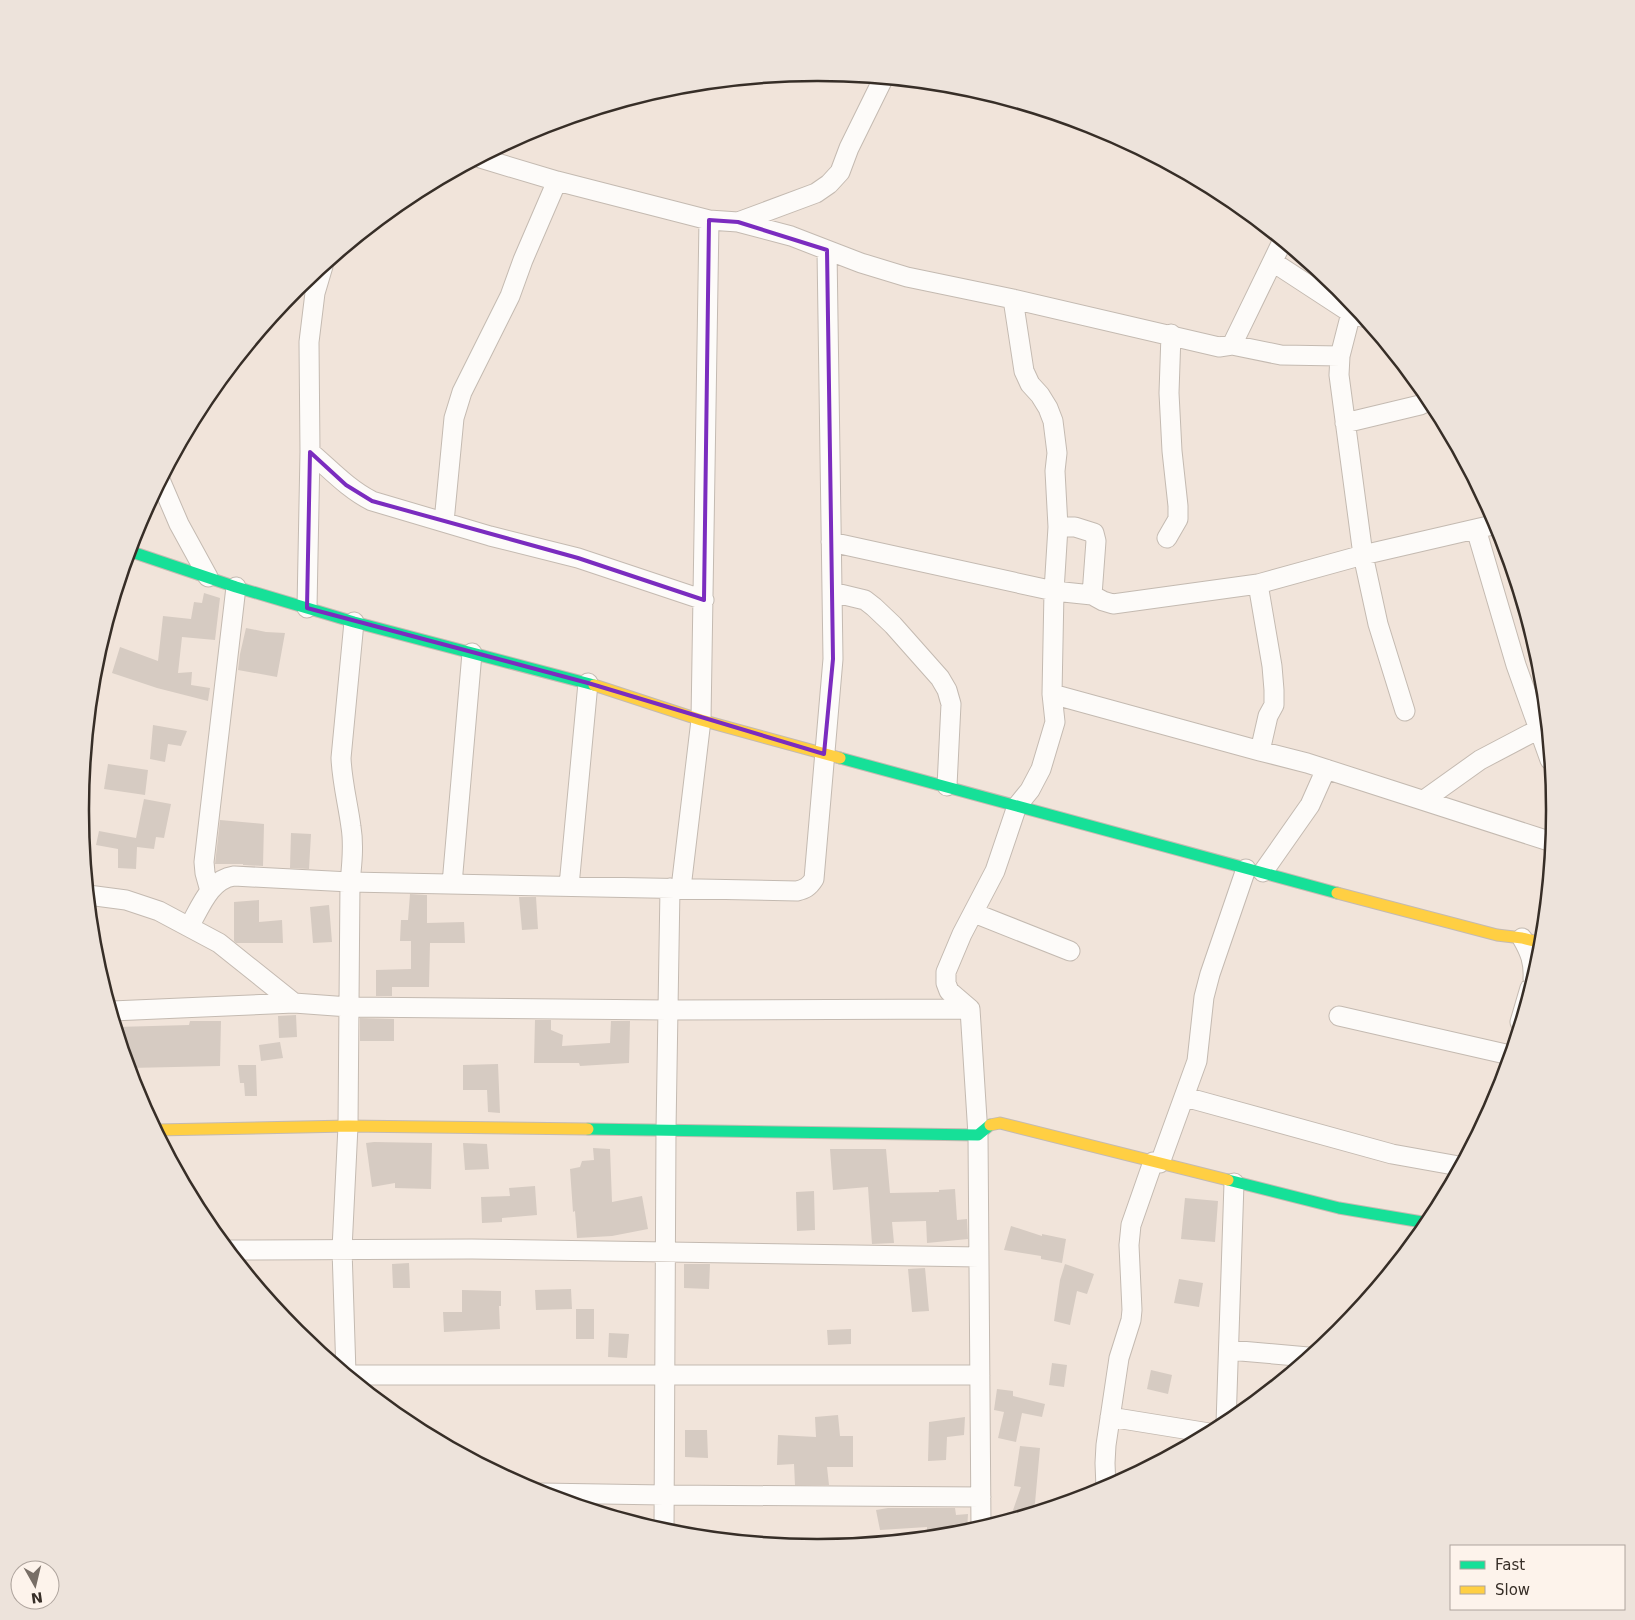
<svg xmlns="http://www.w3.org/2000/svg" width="1635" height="1620" viewBox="0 0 1635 1620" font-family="'DejaVu Sans',sans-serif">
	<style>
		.building { fill: #d6cbc2 }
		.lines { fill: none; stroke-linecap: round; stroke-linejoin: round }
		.street-casing { stroke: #c4bab1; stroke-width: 21 }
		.fast-casing { stroke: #c4bab1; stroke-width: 13 }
		.slow-casing { stroke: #c4bab1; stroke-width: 13 }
		.street { stroke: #fdfbf9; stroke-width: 19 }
		.fast { stroke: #16e098; stroke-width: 11 }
		.slow { stroke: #ffcf43; stroke-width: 11 }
		.marked { fill: none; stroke: #7b2cbf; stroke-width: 4; stroke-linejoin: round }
		.rim { fill: none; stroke: #372e27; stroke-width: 2.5 }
	</style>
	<rect width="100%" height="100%" fill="#f1e4da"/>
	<!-- building -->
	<path class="building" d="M204,593l16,5 -5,42 -33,-3 -4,36 14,-1 -1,13 19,3 -2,13 -51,-13 -45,-15 8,-26 38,14 5,-45 28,3 3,-17 8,1z
		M246,628l20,4 19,1 -8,44 -39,-7 2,-16z
		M153,725l34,6 -6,15 -13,-2 -3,18 -15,-3z
		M108,764l40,6 -3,25 -41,-6z
		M144,799l27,5 -7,34 -8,-1 -2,12 -17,-2 -1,22 -18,-1v-19l-22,-4 3,-14 37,7z
		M220,820l44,4 -1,42 -20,-1v-1h-28z
		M291,833l20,1 -2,35 -19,-1z
		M410,894l17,1v28l37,-1 1,21h-35l-1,44h-37v9h-16v-26l35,-1v-28h-11l1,-21h7z
		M519,897h17l2,32 -16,1z
		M259,900v22l23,-2 1,23h-47l-2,-2v-39z
		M329,905l3,37 -19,1 -3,-36z
		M296,1015l1,22 -18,1 -1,-22z
		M360,1018l34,1v22h-34z
		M535,1020h16v10l12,5 -1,11 48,-3 1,-22h19l-1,42 -49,3 -1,-3h-45z
		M190,1021h31l-1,45 -91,2 -13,-41 73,-2z
		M280,1042l3,16 -22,3 -2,-16z
		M498,1064l2,49 -12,-1 -1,-22h-24v-25z
		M238,1065h18l1,31h-12l-1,-13h-4z
		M374,1142l58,1 -1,46 -36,-1v-5l-23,4 -6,-44z
		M463,1143l24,1 2,25 -24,1z
		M593,1148l17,1 2,53 30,-6 6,33 -36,7 -35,2 -2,-27 -2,1 -3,-43 10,-2 2,-6 12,-1z
		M830,1149h56l4,44 49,-1v-2l16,-1 2,31 10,-1 1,20 -41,4 -1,-22 -34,1 2,21 -22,1 -4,-57 -35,3z
		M535,1186l2,29 -35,3v4l-20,1 -1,-26 29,-1 -1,-8z
		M814,1191l1,39 -18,1 -1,-39z
		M1185,1198l33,3 -3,41 -34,-3z
		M1011,1226l31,10v-2l24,5 -4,24 -21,-4v-3l-37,-6z
		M409,1263l1,25h-17l-1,-24z
		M684,1264h26l-1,25 -25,-1z
		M1065,1264l29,10 -7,20 -10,-3 -7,34 -16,-4 6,-41z
		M925,1268l4,43 -17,1 -4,-43z
		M1179,1279l24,4 -4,24 -25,-4z
		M571,1289l1,20 -36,1 -1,-20z
		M462,1290l39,1v15h-2l1,23 -56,3 -1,-20h19z
		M576,1309h18v30h-18z
		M851,1329v15l-23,1 -1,-15z
		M609,1333l20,1 -2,24 -19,-1z
		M1052,1363l15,2 -3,22 -15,-2z
		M1151,1370l21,5 -4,19 -21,-5z
		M997,1389l16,2v5l32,8 -3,13 -20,-4 -6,29 -18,-4 6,-26 -10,-2z
		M838,1415l2,21h13v31h-26l2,18h-34l-1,-21 -17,1 1,-30 38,2 -1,-20z
		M965,1417l-1,18 -17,2 -1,23 -18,1 1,-39z
		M685,1430h22l1,28 -23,-1z
		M1020,1446l20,2 -5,55 -3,9 -11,3 -9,-2 9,-26 -7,-1z
		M888,1508h67l1,7 12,-1 -1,17h-40v-4l-47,3 -4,-20z"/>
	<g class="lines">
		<!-- street casing -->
		<g class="street-casing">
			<path id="street" d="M480,158l77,23 152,39 29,2 53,14 70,27 46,14 106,22 206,48 13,-2 50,-103
				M738,222l78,-29 13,-9 11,-12 9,-24 34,-69
				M1273,262l78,51 11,4
				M1351,313l-11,43 -1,19 24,180 15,69 27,87
				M1232,345l49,10 59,1
				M1345,423l75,-18 10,-5
				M310,452c20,17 38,37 62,49l118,35 88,22 126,42
				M161,482l18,42 29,53
				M444,522l10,-104 8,-26 48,-96 13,-36 34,-79
				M1058,527h17l19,6 2,8 -4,54 11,6 10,3 145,-20 105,-29 134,-31
				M1476,529l40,136 34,95
				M1167,538l11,-19v-13l-6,-55 -3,-58 2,-59
				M831,542l223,49 38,4
				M1258,584l14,82 2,24v15l-6,11 -8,35
				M832,592l33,8 9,7 19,18 47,53 7,12 4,14 -4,82
				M307,608l3,-156 -1,-110 6,-49 8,-27
				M1052,694l208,57 47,12 245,79
				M1424,800l56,-40 59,-31
				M1263,872l47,-67 16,-36
				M452,884l20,-231
				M569,886l19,-203
				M681,888l20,-168 8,-500
				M210,891l-5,-18 -1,-11 32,-275
				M88,895l38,5 33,11 60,32 75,60 55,4 319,3 302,-1
				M974,913l96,38
				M189,927c11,-19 21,-48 45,-51l116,6 447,9c8,-2 12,-4 17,-12l19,-220 -6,-409
				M1522,938c8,14 12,24 11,41
				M112,1011l182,-8
				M1339,1016l171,39
				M1520,1022l10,-34
				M1185,1097l207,57 67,12
				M1160,1163l37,-102 7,-64 6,-23 36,-105
				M229,1250l243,-1 507,8
				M1229,1350l79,7
				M346,1373l-4,-124 6,-123 2,-244c2,-18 4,-37 1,-55 -3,-23 -9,-45 -10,-69l13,-136
				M348,1375h632
				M1110,1417l99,16
				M1226,1424l8,-241
				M1106,1488l-1,-25 1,-18 13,-87 12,-38 1,-10 -3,-65 2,-20 22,-63
				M540,1493l124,2 317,2
				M981,1527l-3,-392 -8,-126 -21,-18 -3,-8v-11l16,-38 33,-63 22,-65 13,-16 11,-21 14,-47 -3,-28 2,-103 4,-64 -3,-56 2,-18 -4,-32 -5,-13 -8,-13 -10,-11 -6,-13 -11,-72
				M664,1530l2,-400 4,-242"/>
		</g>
		<!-- fast casing -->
		<g class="fast-casing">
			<path id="fast" d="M129,551l107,36 118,35 240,63
				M840,758l497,135
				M588,1129l390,6 12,-10
				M1228,1180l111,28 89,15"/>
		</g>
		<!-- slow casing -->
		<g class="slow-casing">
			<path id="slow" d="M594,685l107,35 139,38
				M1337,893l160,42 25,3 20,5
				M990,1125l10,-2 228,57
				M156,1130l192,-4 240,3"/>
		</g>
		<!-- street -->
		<use href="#street" class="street"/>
		<!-- fast -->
		<use href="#fast" class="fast"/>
		<!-- slow -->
		<use href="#slow" class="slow"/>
	</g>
	<!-- marked area -->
	<path class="marked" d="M709,220l29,2 89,28 6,409 -9,95 -236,-71 -281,-75 3,-156 36,33 26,16 206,57 126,42z"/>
	<!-- crop -->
	<path d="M0 0H1635V1620H0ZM817 81H818A728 728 0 0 1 1546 809V811A728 728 0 0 1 818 1539H817A728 728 0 0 1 89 811V809A728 728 0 0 1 817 81Z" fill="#ede3db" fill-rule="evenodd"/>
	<path class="rim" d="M817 81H818A728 728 0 0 1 1546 809V811A728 728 0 0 1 818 1539H817A728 728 0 0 1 89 811V809A728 728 0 0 1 817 81Z"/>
	<!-- legend -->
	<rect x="1450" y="1545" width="175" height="65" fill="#fdf3eb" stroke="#aea49d"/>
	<rect x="1460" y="1561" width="25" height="8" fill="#16e098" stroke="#aea49d"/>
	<text x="1495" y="1570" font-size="15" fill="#372e27">Fast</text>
	<rect x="1460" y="1586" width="25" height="8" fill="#ffcf43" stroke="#aea49d"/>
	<text x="1495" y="1595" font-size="15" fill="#372e27">Slow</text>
	<!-- north arrow -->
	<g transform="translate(35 1585) rotate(172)"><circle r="24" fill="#fdf3eb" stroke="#aea49d"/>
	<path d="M0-4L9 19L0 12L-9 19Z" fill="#786e66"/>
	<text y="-8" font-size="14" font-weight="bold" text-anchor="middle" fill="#372e27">N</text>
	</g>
</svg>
